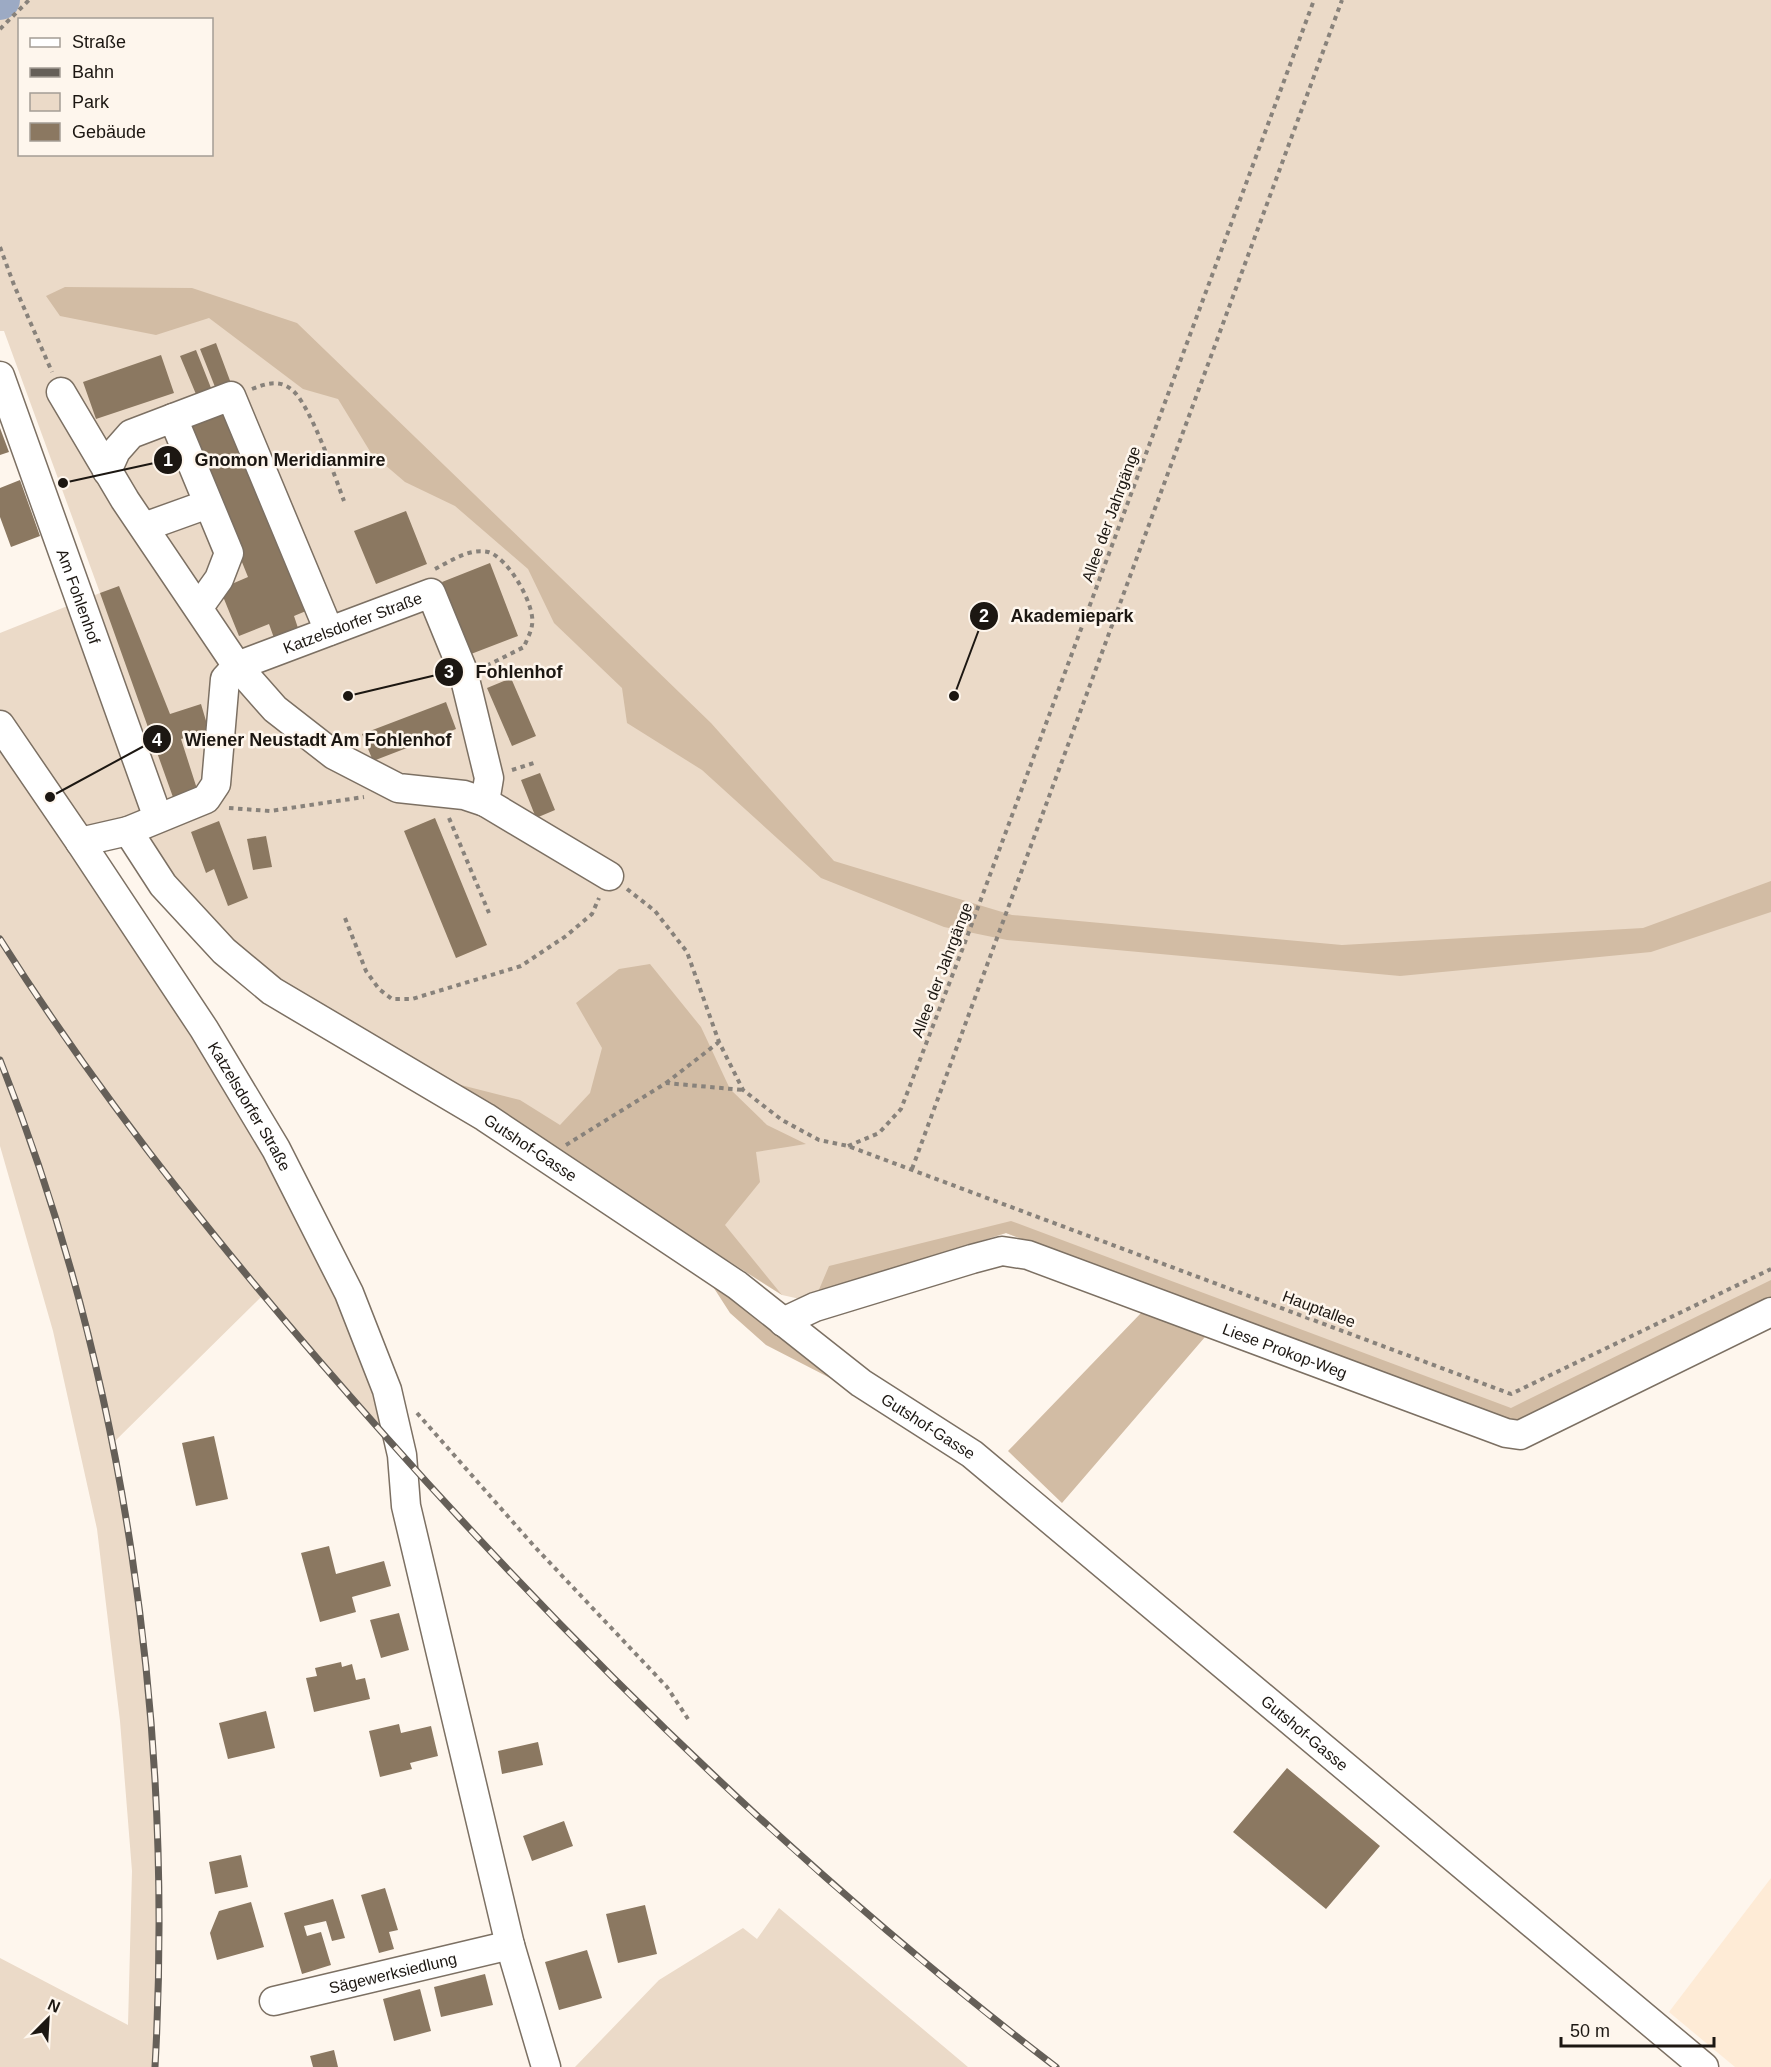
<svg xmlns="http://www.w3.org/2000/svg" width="1771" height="2067" viewBox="0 0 1771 2067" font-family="Arial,sans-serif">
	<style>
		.built { fill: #feebd6 }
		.green { fill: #ebdac8; fill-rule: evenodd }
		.forest { fill: #d2bca4 }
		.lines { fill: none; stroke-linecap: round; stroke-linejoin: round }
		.river { stroke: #9caac4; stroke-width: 38 }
		.building { fill: #8b7861 }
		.minor-casing { stroke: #7c7063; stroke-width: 31 }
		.path { stroke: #88827b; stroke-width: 4; stroke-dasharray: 4.5 4.5; stroke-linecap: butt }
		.minor { stroke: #fff; stroke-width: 28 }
		.rail-casing { stroke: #655f58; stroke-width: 7 }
		.rail { stroke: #fef6ed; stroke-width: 4.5; stroke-dasharray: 14; stroke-linecap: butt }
		.labels { text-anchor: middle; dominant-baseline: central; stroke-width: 5; stroke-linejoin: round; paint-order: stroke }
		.street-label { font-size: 16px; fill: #1c1712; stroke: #fef6ed }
		.leader { fill: none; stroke: #1c1712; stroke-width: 2 }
		.callout-dot { fill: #1c1712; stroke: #fef6ed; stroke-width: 2 }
		.mark-label { font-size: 18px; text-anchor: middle; font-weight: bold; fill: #fff }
		.callout-label { font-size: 18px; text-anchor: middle; font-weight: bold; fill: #1c1712; stroke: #fef6ed; stroke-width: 5; stroke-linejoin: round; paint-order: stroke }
	</style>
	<rect width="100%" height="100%" fill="#fef6ed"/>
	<!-- built -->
	<path class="built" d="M1771,1878v189h-36l-66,-55z"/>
	<!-- green -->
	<path class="green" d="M0,0h1771v1298l-255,126 -510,-191 -206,66 -18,-4 -512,-322 -34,-29 -108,-113 -47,10 195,308 126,306 -139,-160 -151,149c15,93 31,185 39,279 10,114 10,229 3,344h-154v-109l128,67 4,-154 -12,-150 -23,-192 -44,-198 -53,-185v-513l100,-40 -96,-262h-4zM20,20h192v134h-192z
		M779,1908l189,159h-393l84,-87 84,-52 14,11z"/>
	<!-- forest -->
	<path class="forest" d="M65,287l127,1 105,35 414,400 123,138 178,54 330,30 301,-17 128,-47v31l-120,40 -251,24 -393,-36 -63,-13 -123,-49 -119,-108 -75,-47 -5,-35 -68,-65 -26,-54 -73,-63 -50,-24 -34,-29 -33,-54 -35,-10 -94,-71 -53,17 -96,-19 -14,-20z
		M650,964l51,63 29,62 37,36 39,19 -50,8 4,30 -35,43 57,70 -333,-213 71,18 40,25 30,-32 12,-45 -26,-45 43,-34z
		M1011,1221l500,187 260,-128v18l-255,126 -510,-191 -188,59 11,-26z
		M710,1282l129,93 -5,5 -68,-35 -36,-32z
		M1142,1312l48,15 15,10 -143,166 -54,-52z"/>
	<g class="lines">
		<!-- river -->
		<path class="river" d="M0,1l1,-1"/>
	</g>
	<!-- building -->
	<path class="building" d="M216,343l16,43 -15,6 -17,-43z
		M196,350l17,43 -15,6 -18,-43z
		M161,355l13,38 -78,26 -13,-37z
		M224,411l82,200 -12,5 4,12 -24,10 -5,-14 -30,12 -19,-47 28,-12 -61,-151z
		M0,428l9,24 -9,3z
		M20,480l20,56 -29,11 -11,-30v-29z
		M406,511l21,53 -51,20 -22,-53z
		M490,563l28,73 -47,18 -29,-72z
		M119,586l51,128 31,-10 8,27 -28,8 17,53 -24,8 -74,-207z
		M511,678l25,58 -24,10 -25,-58z
		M446,702l10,27 -83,32 -11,-27z
		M540,773l15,37 -19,8 -15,-38z
		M435,818l52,127 -31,13 -52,-127z
		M219,821l29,77 -20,8 -14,-37 -8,4 -15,-41z
		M266,836l6,31 -19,3 -6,-31z
		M214,1436l14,63 -32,7 -14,-63z
		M329,1546l7,28 48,-13 7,25 -39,11 4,15 -36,10 -19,-69z
		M399,1613l10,37 -28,8 -11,-38z
		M341,1662l1,5 10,-3 4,16 9,-2 5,21 -56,13 -8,-34 11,-2 -2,-8z
		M266,1711l9,37 -47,11 -9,-36z
		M399,1724l2,9 30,-7 7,30 -28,7 2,6 -32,8 -11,-46z
		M538,1742l5,23 -41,9 -4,-23z
		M1287,1768l93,78 -54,63 -93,-77z
		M564,1821l9,25 -41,15 -9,-25z
		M241,1855l7,32 -33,7 -6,-32z
		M385,1888l13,42 -9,2 5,17 -15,4 -18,-58z
		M333,1899l12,39 -13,3 -6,-20 -22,5 3,10 14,-4 10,33 -29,9 -18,-61z
		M251,1902l13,45 -47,13 -7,-27 9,-22z
		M645,1905l12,49 -39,9 -12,-49z
		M587,1950l15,48 -43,12 -14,-48z
		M485,1974l8,31 -52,12 -7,-30z
		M420,1989l11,42 -37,10 -11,-42z
		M334,2050l4,17h-25l-3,-11z"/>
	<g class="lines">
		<!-- minor casing -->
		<g class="minor-casing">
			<g id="minor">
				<path id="s1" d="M0,376l158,442"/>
				<path d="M61,392l64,108 112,166 38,43 59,46 64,33 66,7 21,7 124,74"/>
				<path d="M173,418l58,-22 98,235"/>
				<path d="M107,471l9,-20 15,-17 42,-16 56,135 -10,26 -20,28"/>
				<path d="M144,527l64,-23"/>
				<path id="s2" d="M0,725l80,117 124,187 72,120 73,144 38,97 15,65 4,51 104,439 36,122"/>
				<path id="s3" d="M128,831l35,54 61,66 48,40 213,126 252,168 124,98 111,71 732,613"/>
				<path id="s4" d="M80,842l48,-11 78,-32 10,-15 9,-105 12,-13 194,-73 32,78 26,107 -4,24"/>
				<path id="s5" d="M783,1322l32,-15 157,-48 30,-8 26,4 478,178 14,2 251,-123"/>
				<path id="s6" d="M274,2001l236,-56"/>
			</g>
		</g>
		<!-- path -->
		<path class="path" d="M0,29l29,-29
			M0,247l14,38 38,87
			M252,389c13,-5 26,-10 39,0 19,14 44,88 53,112
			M435,569c16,-8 34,-21 53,-17 20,5 48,54 44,73 -1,8 -6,16 -8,22l-40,20
			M512,770l25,-8
			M229,808l41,3 94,-14
			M449,818l40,95
			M627,889l28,22 32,41 32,90 24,48 39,30 37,20 29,6 663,248 260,-125
			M345,918l21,53 13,18 13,10h20l109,-33 45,-30 26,-22 7,-16
			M666,1083l53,-41
			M566,1145l100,-62 77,7
			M848,1146l31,-13 22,-24 63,-164 350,-945
			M912,1169l430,-1169
			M417,1413l117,133 133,141 21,32"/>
		<!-- minor -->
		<use href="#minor" class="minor"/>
		<!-- rail casing -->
		<g class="rail-casing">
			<path id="rail" d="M0,939c112,177 247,342 387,499 204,229 424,442 669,629
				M0,1060c126,317 174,668 155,1007"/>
		</g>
		<!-- rail -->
		<use href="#rail" class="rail"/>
	</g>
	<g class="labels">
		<!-- street labels -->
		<g class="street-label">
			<text transform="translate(1111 514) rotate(-70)">Allee der Jahrgänge</text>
			<text stroke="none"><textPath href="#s1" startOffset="234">Am Fohlenhof</textPath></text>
			<text stroke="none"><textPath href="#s4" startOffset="398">Katzelsdorfer Straße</textPath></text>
			<text transform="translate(942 970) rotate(-69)">Allee der Jahrgänge</text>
			<text stroke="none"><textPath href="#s2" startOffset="456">Katzelsdorfer Straße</textPath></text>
			<text stroke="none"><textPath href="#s3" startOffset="519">Gutshof-Gasse</textPath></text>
			<text transform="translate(1319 1309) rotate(21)">Hauptallee</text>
			<text stroke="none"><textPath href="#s5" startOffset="531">Liese Prokop-Weg</textPath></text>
			<text stroke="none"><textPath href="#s3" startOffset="1005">Gutshof-Gasse</textPath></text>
			<text stroke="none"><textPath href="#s3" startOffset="1491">Gutshof-Gasse</textPath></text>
			<text stroke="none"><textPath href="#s6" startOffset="122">Sägewerksiedlung</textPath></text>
		</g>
	</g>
	<!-- callouts -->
	<path class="leader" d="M63 483L168 460M954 696L984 616M348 696L449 672M50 797L157 739"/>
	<g class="callout-dot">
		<circle cx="63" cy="483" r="6"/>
		<circle cx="954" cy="696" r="6"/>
		<circle cx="348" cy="696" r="6"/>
		<circle cx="50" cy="797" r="6"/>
		<circle cx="168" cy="460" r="15"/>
		<circle cx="984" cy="616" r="15"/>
		<circle cx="449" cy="672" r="15"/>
		<circle cx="157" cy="739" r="15"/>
	</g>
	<g class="mark-label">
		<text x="168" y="466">1</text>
		<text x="984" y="622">2</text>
		<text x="449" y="678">3</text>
		<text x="157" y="746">4</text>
	</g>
	<g class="callout-label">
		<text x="290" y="466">Gnomon Meridianmire</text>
		<text x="1072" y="622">Akademiepark</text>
		<text x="519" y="678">Fohlenhof</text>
		<text x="318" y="746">Wiener Neustadt Am Fohlenhof</text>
	</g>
	<!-- legend -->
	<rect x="18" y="18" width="195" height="138" fill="#fef6ed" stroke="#a49d95" stroke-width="1.5"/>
	<rect x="30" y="38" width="30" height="9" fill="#ffffff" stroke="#a49d95" stroke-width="1.5"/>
	<text x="72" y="48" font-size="18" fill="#1c1712">Straße</text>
	<rect x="30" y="68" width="30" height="9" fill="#655f58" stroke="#a49d95" stroke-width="1.5"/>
	<text x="72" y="78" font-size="18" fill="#1c1712">Bahn</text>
	<rect x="30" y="93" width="30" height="18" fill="#ebdac8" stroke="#a49d95" stroke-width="1.5"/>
	<text x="72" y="108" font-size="18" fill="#1c1712">Park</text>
	<rect x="30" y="123" width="30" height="18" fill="#8b7861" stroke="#a49d95" stroke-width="1.5"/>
	<text x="72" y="138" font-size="18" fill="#1c1712">Gebäude</text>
	<!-- north arrow -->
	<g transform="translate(48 2019) rotate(24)" stroke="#fef6ed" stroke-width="4.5" paint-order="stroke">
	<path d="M0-4.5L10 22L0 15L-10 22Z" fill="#1c1712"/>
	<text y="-9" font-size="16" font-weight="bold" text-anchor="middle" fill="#1c1712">N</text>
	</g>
	<!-- scale -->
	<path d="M1561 2037v9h153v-9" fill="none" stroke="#1c1712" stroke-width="3"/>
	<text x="1570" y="2037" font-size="18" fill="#1c1712" stroke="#fef6ed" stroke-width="4.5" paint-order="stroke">50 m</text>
</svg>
